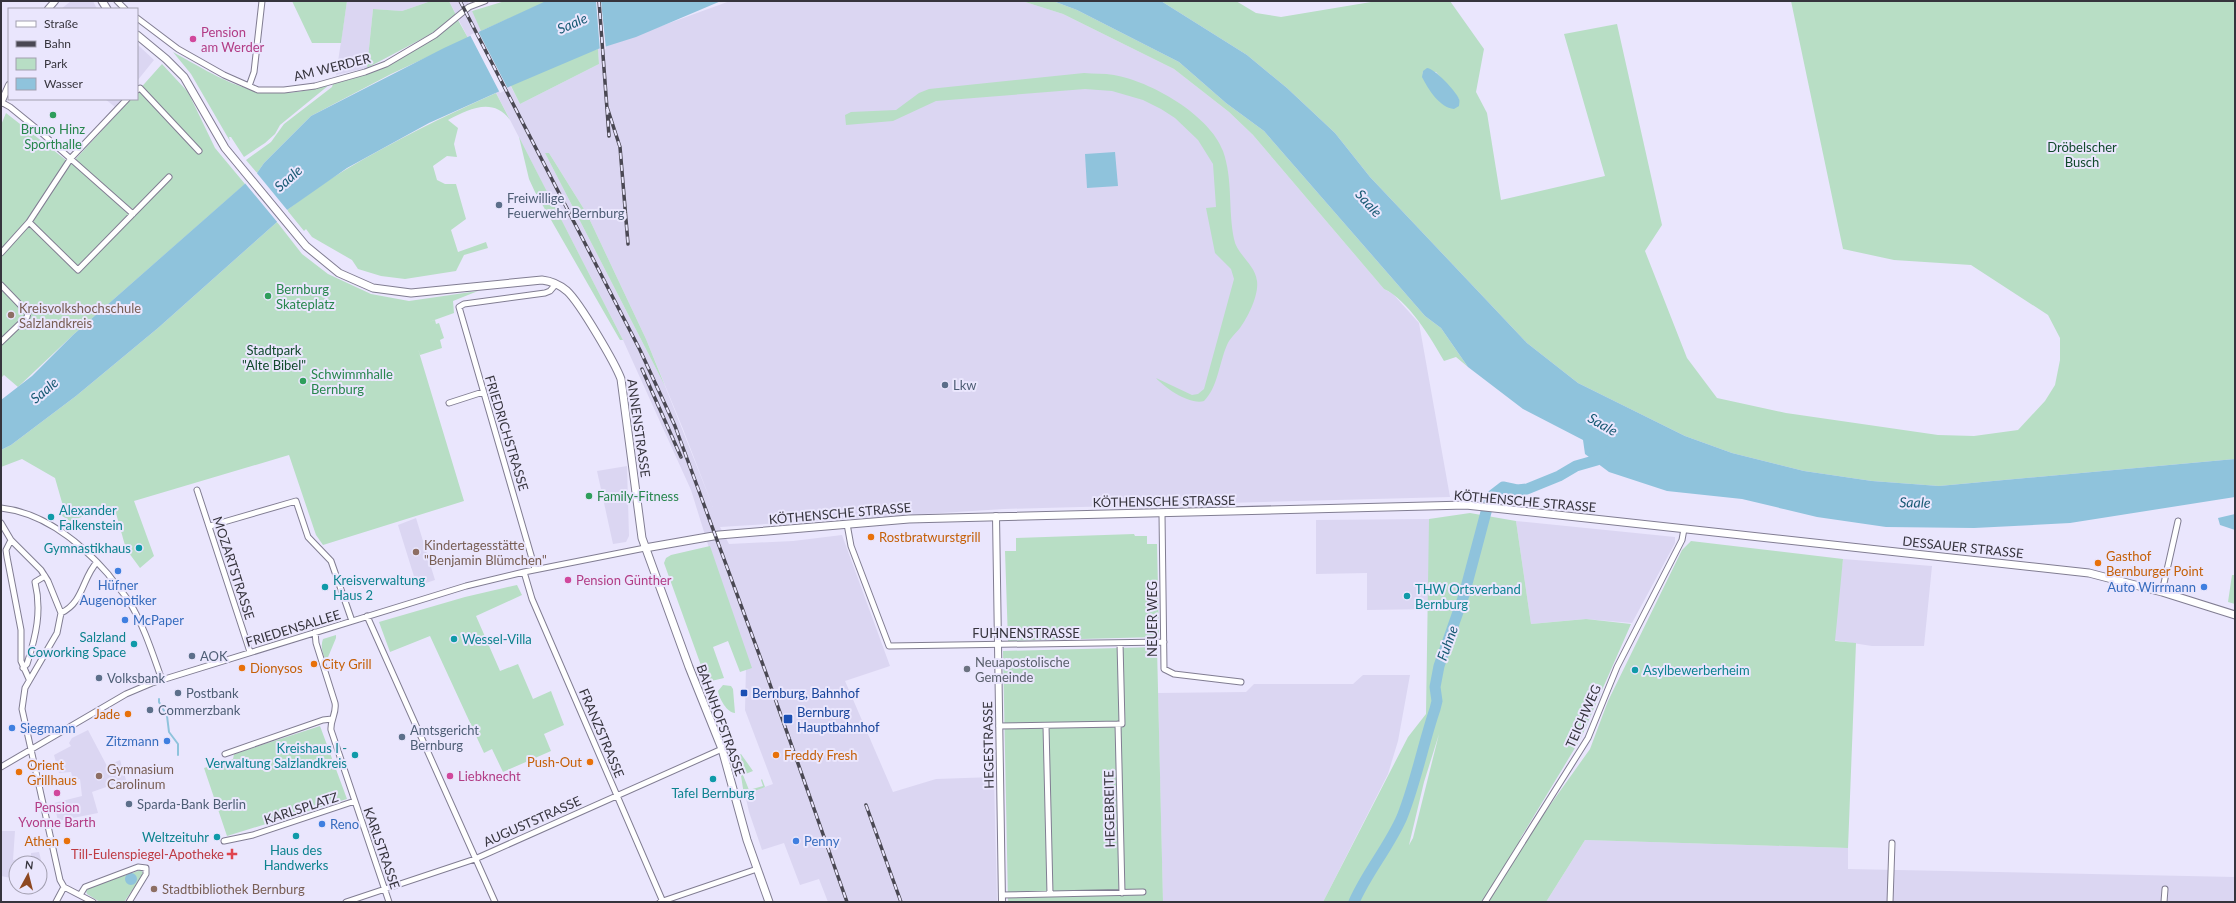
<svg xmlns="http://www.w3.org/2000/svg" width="2236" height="903" viewBox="0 0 2236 903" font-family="Lato,sans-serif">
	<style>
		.built { fill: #dbd6f2; fill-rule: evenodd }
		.green { fill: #b8dec5; fill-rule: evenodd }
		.water { fill: #8fc3dc }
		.pier { fill: #eae6fd }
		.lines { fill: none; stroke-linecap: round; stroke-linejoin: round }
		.stream { stroke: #8fc3dc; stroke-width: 2 }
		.river { stroke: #8fc3dc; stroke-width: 11 }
		.minor-casing { stroke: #817d92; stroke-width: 7 }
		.tertiary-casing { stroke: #817d92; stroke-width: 8 }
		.secondary-casing { stroke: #817d92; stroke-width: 9 }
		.minor { stroke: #fff; stroke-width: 5 }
		.tertiary { stroke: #fff; stroke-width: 6 }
		.secondary { stroke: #fff; stroke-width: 7 }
		.rail-casing { stroke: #4a4853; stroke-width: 3.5 }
		.rail { stroke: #eae6fd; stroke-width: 2; stroke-dasharray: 6; stroke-linecap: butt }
		.hotel-dot { fill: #d1479c; stroke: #eae6fd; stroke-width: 1.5 }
		.leisure-dot { fill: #2e9e5b; stroke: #eae6fd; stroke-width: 1.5 }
		.service-dot { fill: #5c6f8a; stroke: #eae6fd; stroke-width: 1.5 }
		.education-dot { fill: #8d6e63; stroke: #eae6fd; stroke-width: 1.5 }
		.culture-dot { fill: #0f9aa8; stroke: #eae6fd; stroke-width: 1.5 }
		.food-dot { fill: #e8710a; stroke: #eae6fd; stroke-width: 1.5 }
		.shop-dot { fill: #3f7fe0; stroke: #eae6fd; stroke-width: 1.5 }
		.worship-dot { fill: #6b7280; stroke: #eae6fd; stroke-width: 1.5 }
		.transit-dot { fill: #1a4fb4; stroke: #eae6fd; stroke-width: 1.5 }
		.health-dot { fill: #e0444e; stroke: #eae6fd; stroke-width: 1.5 }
		.labels { text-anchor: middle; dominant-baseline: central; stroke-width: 4; stroke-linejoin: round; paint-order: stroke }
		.hotel-label { font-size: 13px; fill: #b23c85; stroke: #eae6fd; text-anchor: start }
		.street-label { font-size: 13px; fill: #36343d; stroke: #eae6fd }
		.leisure-label { font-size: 13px; fill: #27864d; stroke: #eae6fd; text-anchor: start }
		.park-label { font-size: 13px; fill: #11492c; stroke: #eae6fd }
		.service-label { font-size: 13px; fill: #4e5e75; stroke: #eae6fd; text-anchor: start }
		.education-label { font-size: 13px; fill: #785e54; stroke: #eae6fd; text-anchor: start }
		.culture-label { font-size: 13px; fill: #0d838f; stroke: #eae6fd; text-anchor: start }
		.food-label { font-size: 13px; fill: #c56008; stroke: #eae6fd; text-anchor: start }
		.shop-label { font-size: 13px; fill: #366cbe; stroke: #eae6fd; text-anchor: start }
		.worship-label { font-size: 13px; fill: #5b616d; stroke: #eae6fd; text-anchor: start }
		.transit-label { font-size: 13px; fill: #164399; stroke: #eae6fd; text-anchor: start }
		.health-label { font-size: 13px; fill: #be3a42; stroke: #eae6fd; text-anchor: end }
		.water-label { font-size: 14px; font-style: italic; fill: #185a74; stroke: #eae6fd }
	</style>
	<rect width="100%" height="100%" fill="#eae6fd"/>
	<!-- built -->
	<path class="built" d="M71,1h22l4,8h-36z
		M347,1h84l-29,10 -29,-2 -6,59 -31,7z
		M449,1h18l53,103 79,-40 -1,-15 132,-48h292l41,13 111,55 55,43 24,23 131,154 9,5 26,29 31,174 -446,12 -284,18 9,17 64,-3 49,-6 48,131 -45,15 48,111 43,-13 58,-2 3,125h-169l-9,-23 -19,6 -16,-42 -22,7 -13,-38 -4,-18 28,-10 -28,-74 1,-43 -55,-177 -68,-150zM545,153h4l38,61 59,125 37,90 30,78 -48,-121z
		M137,44l17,16 -17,21z
		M105,99h17l-7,8z
		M627,466l2,70 -3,6 -13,2 -16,-73z
		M416,518l19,62 -18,6 -19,-61z
		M1429,519l2,90 -64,1v-37l-51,1v-54z
		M1516,521l159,16v6l-43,80 -47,-4 -54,5z
		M1843,559l89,7 -8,80h-52l-39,-6z
		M1363,675h47l-12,66 -10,33 -65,128h-160l-5,-209 88,-1 8,-8h99z
		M88,730l19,36 13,-6 6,20 -34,12 6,21 -40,8 -4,-18 28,-7 -2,-17 -7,1 -2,-8 -12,1 -5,-18 17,-9 -2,-3 3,-5z
		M1,831h14l-2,29 18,-3v-4l8,-1 7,27 -6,1v-17h-24v16l-15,-3z
		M1585,840l263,8v21l387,8v25h-689z"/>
	<!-- green -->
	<path class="green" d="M292,1h55l-6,42h-29z
		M431,1h18l7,14 -25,19 -64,34 6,-59 29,2z
		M505,1h43l-67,30 -9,-20z
		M1022,1h31l24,9 102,52 47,41 38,28 161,185 16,12 27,39 -12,-10 -12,4c-13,-23 -36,-61 -60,-72l-131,-154 -24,-23 -55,-43 -111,-55z
		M1161,1h75l20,12 25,4 96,-16h73l34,48 -8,43 11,21 14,87 104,-24 -41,-142 53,-10 45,201 -17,26 42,107 30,40 69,15 152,22 36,1 44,-6 27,-29 10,-16 5,-25v-22l-12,-23 -77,-50 -77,-5 -51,-11 -52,-248h444v458l-296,27 -67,-5 -68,-10 -72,-18 -47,-17 -107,-53 -51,-40 -157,-166 -35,-44 -48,-45 -40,-33zM1423,71l13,1 23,27c-13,-6 -39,-12 -36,-28z
		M458,20l10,18 -77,36 -80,42 -47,47 -7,10 -11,-13 25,-18 13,-18 48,-37 1,-3c49,-14 85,-32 125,-64z
		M598,49l1,15 -79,40 -17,-34z
		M173,52c59,33 87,53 156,33l-49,40 -5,9 -10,9 -21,14 -13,-20h-2l1,4 -3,-5 -36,-62z
		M162,64l26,28 27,56 30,36 -172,151 -55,52 -14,-12 -3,3v-253l5,-12 65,51 60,-65h6v-7z
		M1084,73c10,1 20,0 30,2 36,6 96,40 109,76 10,28 5,59 11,88 3,16 21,25 23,42 2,14 -9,36 -17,47 -5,6 -10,10 -13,17 -8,18 -9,42 -23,56 -14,4 -38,-12 -48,-23l36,17 6,-1 6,-5 30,-110 -3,-10 -16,-16 -9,-45 10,-1 -3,-43 -15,-24 -23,-22 -14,-9 -18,-9 -31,-9 -27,-2 -149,12 -43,20 -47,4 -1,-10 6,-3 45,-2 23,-17 10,-4z
		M496,93l14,27c-17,-23 -41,-11 -62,0l10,8 -4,16 3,13 -10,-1 -14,10 4,14 8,4h11l10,35 -15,11 7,22 28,-10 2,6 -24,7 -8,16 -51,8 -24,-3 -23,-7 -6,-9 -40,-23 -6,-8 -2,2 -17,-21c19,-14 38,-28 58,-40 49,-29 99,-54 151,-77z
		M519,137l104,203h-3l-85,-148 -6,-13z
		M545,153h4l38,61 59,125 19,47z
		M277,222l25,32 26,20 43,20 38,7 69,-10 -25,10 1,12 -25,9 6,-2 1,4 3,-1 5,15 -4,2 2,8 -22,7 -2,-6 46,152 -141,44 -7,-10 -27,-80 -155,46 20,55 -14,12 -14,-19 -12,-43 -44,15 -11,-7 4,-8 -8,-28 -33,-19 -21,8v-17l10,-5 65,-49 82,-68z
		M1470,513l46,8 15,103 55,-5 45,5 -50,114 -61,101 8,-3 62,-87 18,-48 74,-151 9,-9 152,18 -8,82 21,2 -8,205 -263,-8 -39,62h-223l85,-165 18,-23 3,-195zM1439,734l-26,104 -4,7 15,-63z
		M1134,534l1,2h12v8h10l2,90 -3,3 -148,4 -3,-90h11v-13z
		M710,546l42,122 -12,4 -12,-31 -15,6 11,31 -17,4 -43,-119 2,-5 5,-3z
		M2232,575h3v29l-7,-2z
		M517,585l5,10 -46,21 24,55 18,-7 15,35 18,-8 13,34 -20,9 7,17 -48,21 -11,-23 -8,4 -54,-117 -40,16 -11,-30 86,-25z
		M336,635v3l-10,24c-3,-8 -6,-15 -3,-23z
		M1157,647l6,255h-155l-5,-251z
		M723,685l8,1 2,3 2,24c-8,0 -16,-15 -17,-22z
		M320,726l27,73 -120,37 -23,-68 29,-9 1,-5z
		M741,754l12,17 -10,4 6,15 14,-4 -2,-6 1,-1 3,8 -21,8 -6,-39z
		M141,870l3,4 -20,28h-24l-13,-8 -1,-3 4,-4z"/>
	<!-- water -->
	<path class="water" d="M546,1h175l-85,36 -38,12 -87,37 -82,37 -82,45 -60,42 -10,12 -119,106 -82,68 -65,49 -10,5v-50l31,-24 41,-41 184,-162 7,-10 47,-47 133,-68z
		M1053,1h108l86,54 40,33 48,45 35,44 157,166 51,40 107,53 47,17 72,18 68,10 67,5 296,-27v38l-165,26 -96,5 -88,-1 -69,-10 -75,-18 -75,-8 -58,-19 -24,-18 -2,-14 -60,-31 -55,-42 -27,-39 -16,-12 -161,-185 -38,-28 -47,-41 -102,-52z
		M1427,68c7,0 29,23 32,31 1,2 0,5 0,7l-5,3c-14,-1 -26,-20 -32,-32l1,-6z
		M1115,152l3,34 -31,2 -2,-34z
		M2235,514v16l-15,-5 -2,-7z
		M125 879a6 6 0 1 1 12 0a6 6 0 1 1-12 0Z"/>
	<!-- pier -->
	<path class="pier" d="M596,1h5l5,48 -6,2z
		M478,31l30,58 -8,4 -30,-58z
		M256,172l32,39 -10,12 -34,-41z"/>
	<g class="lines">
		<!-- stream -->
		<path class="stream" d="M159,699v3l8,14 2,16 9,12v11"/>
		<!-- river -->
		<path class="river" d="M1354,902c13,-30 35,-55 48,-85 14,-35 21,-73 33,-108l2,-8 -2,-14 4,-21 25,-71 26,-98 13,-10 14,3 10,-1 32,-13 17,-10 21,-6 7,-8"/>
		<!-- minor casing -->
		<g class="minor-casing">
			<path id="minor" d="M117,1l8,8
				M137,18l41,31 46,26 34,15h26l31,-4 50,-14 21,-8 49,-29 34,-28 16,-6
				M249,86l5,-14 8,-71
				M137,90l3,-2 59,63
				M1,102l9,5 27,22 96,85
				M29,222l42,-64 56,-59
				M1,253l28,-31 49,48 91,-93
				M1,285l27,28 -1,4 -26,25
				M449,403l34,-11
				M197,490l53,162
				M1,508c44,5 79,34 107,66 7,10 16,19 22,29 14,23 23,52 32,77
				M1162,514l2,155 10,5 67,8
				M1,523l10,17 30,30 7,11 13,32 -4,20 -32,55 -3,21 38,171 4,7 29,15
				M847,524l4,22 38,100 275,-4
				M210,526l86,-25 12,36 23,24 21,60
				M11,540l-5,10 1,7 14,73v31l8,18
				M535,569l-76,-262 5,-3 81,-11 5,-2 6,-7
				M524,572l8,27 131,303
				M2162,592l16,-71
				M61,613c23,-11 21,-35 36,-51
				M367,616l128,286
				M315,632l1,11 19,60c2,10 -5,17 -4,27l58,172
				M23,668l4,-4c9,-28 15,-53 8,-82l10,-6
				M1118,724l4,169
				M999,726l123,-2 -2,-81
				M1046,726l4,168
				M225,754l98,-34 9,-1
				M1,767l125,-73 26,-11 314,-97 58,-14 121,-24
				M224,841l29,-6 102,-34
				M80,895l5,-8 53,-20 8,1v6l-17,28
				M1002,895l141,-3
				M56,902l8,-15
				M346,902l129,-43 247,-110
				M660,902l97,-33
				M1485,902l103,-164 29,-71 65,-127 2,-11
				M1890,902l2,-59
				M2164,902l1,-13"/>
		</g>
		<!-- tertiary casing -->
		<g class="tertiary-casing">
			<path id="tertiary" d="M48,9l7,-8
				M1,103l8,-18
				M996,516l6,386"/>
		</g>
		<!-- secondary casing -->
		<g class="secondary-casing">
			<path id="secondary" d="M102,1l5,8
				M137,35l29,24 18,18 41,71 81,98 33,27 34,15 38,5 131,-13c9,1 18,5 25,11 13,12 48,72 54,88l21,159 47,129 33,82 25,91 22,62
				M645,548l74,-13 190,-16 557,-14 623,68 73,19 73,23"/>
		</g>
		<!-- minor -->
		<use href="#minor" class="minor"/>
		<!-- tertiary -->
		<use href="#tertiary" class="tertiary"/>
		<!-- secondary -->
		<use href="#secondary" class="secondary"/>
		<!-- rail casing -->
		<g class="rail-casing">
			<path id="rail" d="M460,1l180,349 35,76 91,247 81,229
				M599,1l10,135
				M607,107l13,40 8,97
				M642,369l39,88
				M866,805l35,97"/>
		</g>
		<!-- rail -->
		<use href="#rail" class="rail"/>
	</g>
	<!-- markers -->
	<g class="hotel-dot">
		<circle cx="193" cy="39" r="4"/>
		<circle cx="568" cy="580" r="4"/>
		<circle cx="450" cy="776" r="4"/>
		<circle cx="57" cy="793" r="4"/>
	</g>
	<g class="leisure-dot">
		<circle cx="53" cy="115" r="4"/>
		<circle cx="268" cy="296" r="4"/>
		<circle cx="303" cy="381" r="4"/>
		<circle cx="589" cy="496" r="4"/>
	</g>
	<g class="service-dot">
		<circle cx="499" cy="205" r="4"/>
		<circle cx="945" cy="385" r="4"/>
		<circle cx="192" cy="656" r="4"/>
		<circle cx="99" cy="678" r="4"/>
		<circle cx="178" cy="693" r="4"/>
		<circle cx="150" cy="710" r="4"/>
		<circle cx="402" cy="737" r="4"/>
		<circle cx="129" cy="804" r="4"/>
	</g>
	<g class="education-dot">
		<circle cx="11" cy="315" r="4"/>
		<circle cx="416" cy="552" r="4"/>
		<circle cx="99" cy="776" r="4"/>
		<circle cx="154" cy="889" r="4"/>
	</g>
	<g class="culture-dot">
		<circle cx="51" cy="517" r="4"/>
		<circle cx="139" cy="548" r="4"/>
		<circle cx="325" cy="587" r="4"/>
		<circle cx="1407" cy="596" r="4"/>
		<circle cx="454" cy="639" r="4"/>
		<circle cx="134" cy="644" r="4"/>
		<circle cx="1635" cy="670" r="4"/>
		<circle cx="355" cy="755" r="4"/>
		<circle cx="713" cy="779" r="4"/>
		<circle cx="296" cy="836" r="4"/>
		<circle cx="217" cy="837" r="4"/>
	</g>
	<g class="food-dot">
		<circle cx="871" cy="537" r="4"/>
		<circle cx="2098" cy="563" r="4"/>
		<circle cx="314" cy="664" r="4"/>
		<circle cx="242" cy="668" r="4"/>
		<circle cx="128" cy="714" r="4"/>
		<circle cx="776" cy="755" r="4"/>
		<circle cx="590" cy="762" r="4"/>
		<circle cx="19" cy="772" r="4"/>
		<circle cx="67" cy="841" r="4"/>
	</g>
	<g class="shop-dot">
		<circle cx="118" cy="571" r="4"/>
		<circle cx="2204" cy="587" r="4"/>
		<circle cx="125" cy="620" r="4"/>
		<circle cx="12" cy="728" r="4"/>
		<circle cx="167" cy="741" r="4"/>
		<circle cx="322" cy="824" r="4"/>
		<circle cx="796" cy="841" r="4"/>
	</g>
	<circle class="worship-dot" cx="967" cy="669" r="4"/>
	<g class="transit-dot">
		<rect x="740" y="689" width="8" height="8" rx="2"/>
		<rect x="783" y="714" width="10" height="10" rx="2"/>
	</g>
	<path class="health-dot" d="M230 848h4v4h4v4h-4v4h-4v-4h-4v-4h4z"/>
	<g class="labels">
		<!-- hotel labels -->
		<g class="hotel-label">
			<text x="201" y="32">Pension<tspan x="201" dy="15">am Werder</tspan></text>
			<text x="576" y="580">Pension Günther</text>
			<text x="458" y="776">Liebknecht</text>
			<text x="57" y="807" text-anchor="middle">Pension<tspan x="57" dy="15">Yvonne Barth</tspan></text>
		</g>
		<!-- street labels -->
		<g class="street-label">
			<text transform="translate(332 67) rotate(-14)">AM WERDER</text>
			<text transform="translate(639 428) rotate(82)">ANNENSTRASSE</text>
			<text transform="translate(507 433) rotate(73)">FRIEDRICHSTRASSE</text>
			<text transform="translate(1164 501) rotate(-1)">KÖTHENSCHE STRASSE</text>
			<text transform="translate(1525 501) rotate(5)">KÖTHENSCHE STRASSE</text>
			<text transform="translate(840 513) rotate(-5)">KÖTHENSCHE STRASSE</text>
			<text transform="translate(1963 547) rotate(6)">DESSAUER STRASSE</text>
			<text transform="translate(234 568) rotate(72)">MOZARTSTRASSE</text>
			<text transform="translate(1152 619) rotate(-90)">NEUER WEG</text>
			<text transform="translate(293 628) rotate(-17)">FRIEDENSALLEE</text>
			<text x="1026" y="633">FUHNENSTRASSE</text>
			<text transform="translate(1583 716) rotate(-66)">TEICHWEG</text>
			<text transform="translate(721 720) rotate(70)">BAHNHOFSTRASSE</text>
			<text transform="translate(602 733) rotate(67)">FRANZSTRASSE</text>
			<text transform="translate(988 745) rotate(-91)">HEGESTRASSE</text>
			<text transform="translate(301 808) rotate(-18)">KARLSPLATZ</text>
			<text transform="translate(1109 809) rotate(-91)">HEGEBREITE</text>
			<text transform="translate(532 821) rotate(-24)">AUGUSTSTRASSE</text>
			<text transform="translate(382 848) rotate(71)">KARLSTRASSE</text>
		</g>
		<!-- leisure labels -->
		<g class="leisure-label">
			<text x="53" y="129" text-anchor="middle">Bruno Hinz<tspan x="53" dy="15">Sporthalle</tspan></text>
			<text x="276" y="289">Bernburg<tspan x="276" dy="15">Skateplatz</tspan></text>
			<text x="311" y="374">Schwimmhalle<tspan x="311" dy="15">Bernburg</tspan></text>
			<text x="597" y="496">Family-Fitness</text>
		</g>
		<!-- park labels -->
		<g class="park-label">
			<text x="2082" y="147">Dröbelscher<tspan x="2082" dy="15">Busch</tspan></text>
			<text x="274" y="350">Stadtpark<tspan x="274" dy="15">"Alte Bibel"</tspan></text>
		</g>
		<!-- service labels -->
		<g class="service-label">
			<text x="507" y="198">Freiwillige<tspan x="507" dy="15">Feuerwehr Bernburg</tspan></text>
			<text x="953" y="385">Lkw</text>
			<text x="200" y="656">AOK</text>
			<text x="107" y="678">Volksbank</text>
			<text x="186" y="693">Postbank</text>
			<text x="158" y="710">Commerzbank</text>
			<text x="410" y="730">Amtsgericht<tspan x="410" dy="15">Bernburg</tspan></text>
			<text x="137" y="804">Sparda-Bank Berlin</text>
		</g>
		<!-- education labels -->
		<g class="education-label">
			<text x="19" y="308">Kreisvolkshochschule<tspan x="19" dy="15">Salzlandkreis</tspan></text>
			<text x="424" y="545">Kindertagesstätte<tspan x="424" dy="15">"Benjamin Blümchen"</tspan></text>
			<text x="107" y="769">Gymnasium<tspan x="107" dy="15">Carolinum</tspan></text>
			<text x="162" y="889">Stadtbibliothek Bernburg</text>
		</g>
		<!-- culture labels -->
		<g class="culture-label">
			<text x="59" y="510">Alexander<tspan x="59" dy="15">Falkenstein</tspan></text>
			<text x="131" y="548" text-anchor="end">Gymnastikhaus</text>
			<text x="333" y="580">Kreisverwaltung<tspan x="333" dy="15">Haus 2</tspan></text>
			<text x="1415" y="589">THW Ortsverband<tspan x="1415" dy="15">Bernburg</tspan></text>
			<text x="126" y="637" text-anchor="end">Salzland<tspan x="126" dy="15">Coworking Space</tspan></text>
			<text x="462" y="639">Wessel-Villa</text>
			<text x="1643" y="670">Asylbewerberheim</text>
			<text x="347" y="748" text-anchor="end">Kreishaus I -<tspan x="347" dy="15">Verwaltung Salzlandkreis</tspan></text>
			<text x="713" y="793" text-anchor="middle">Tafel Bernburg</text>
			<text x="209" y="837" text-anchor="end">Weltzeituhr</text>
			<text x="296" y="850" text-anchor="middle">Haus des<tspan x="296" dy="15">Handwerks</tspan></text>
		</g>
		<!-- food labels -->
		<g class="food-label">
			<text x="879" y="537">Rostbratwurstgrill</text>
			<text x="2106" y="556">Gasthof<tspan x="2106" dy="15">Bernburger Point</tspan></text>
			<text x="322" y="664">City Grill</text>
			<text x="250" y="668">Dionysos</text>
			<text x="120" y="714" text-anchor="end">Jade</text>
			<text x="784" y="755">Freddy Fresh</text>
			<text x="582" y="762" text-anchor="end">Push-Out</text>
			<text x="27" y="765">Orient<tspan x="27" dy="15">Grillhaus</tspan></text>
			<text x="59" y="841" text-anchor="end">Athen</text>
		</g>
		<!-- shop labels -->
		<g class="shop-label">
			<text x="118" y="585" text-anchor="middle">Hüfner<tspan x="118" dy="15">Augenoptiker</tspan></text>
			<text x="2196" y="587" text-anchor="end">Auto Wirrmann</text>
			<text x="133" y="620">McPaper</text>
			<text x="20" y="728">Siegmann</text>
			<text x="159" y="741" text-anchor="end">Zitzmann</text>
			<text x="330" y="824">Reno</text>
			<text x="804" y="841">Penny</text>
		</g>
		<!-- worship labels -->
		<g class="worship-label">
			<text x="975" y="662">Neuapostolische<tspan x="975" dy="15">Gemeinde</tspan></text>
		</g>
		<!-- transit labels -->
		<g class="transit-label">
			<text x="752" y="693">Bernburg, Bahnhof</text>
			<text x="797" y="712">Bernburg<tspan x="797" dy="15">Hauptbahnhof</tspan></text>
		</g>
		<!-- health labels -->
		<g class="health-label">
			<text x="224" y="854">Till-Eulenspiegel-Apotheke</text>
		</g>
		<!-- water labels -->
		<g class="water-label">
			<text transform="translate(572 23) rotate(-24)">Saale</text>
			<text transform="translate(288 178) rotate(-41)">Saale</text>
			<text transform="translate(1369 203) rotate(48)">Saale</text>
			<text transform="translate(44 390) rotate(-40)">Saale</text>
			<text transform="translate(1603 424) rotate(30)">Saale</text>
			<text transform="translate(1915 502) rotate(1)">Saale</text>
			<text transform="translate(1447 643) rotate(-70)">Fuhne</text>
		</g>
	</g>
	<!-- border -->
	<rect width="2236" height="903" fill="none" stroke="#36343d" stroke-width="4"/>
	<!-- legend -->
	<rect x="8" y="8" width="130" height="92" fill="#eae6fd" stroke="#a29fb0"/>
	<rect x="16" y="21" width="20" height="6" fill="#ffffff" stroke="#a29fb0"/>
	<text x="44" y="28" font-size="12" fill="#36343d">Straße</text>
	<rect x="16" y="41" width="20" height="6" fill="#4a4853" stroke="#a29fb0"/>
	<text x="44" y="48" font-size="12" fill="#36343d">Bahn</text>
	<rect x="16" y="58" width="20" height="12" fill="#b8dec5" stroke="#a29fb0"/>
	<text x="44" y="68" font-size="12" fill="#36343d">Park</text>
	<rect x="16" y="78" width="20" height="12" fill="#8fc3dc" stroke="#a29fb0"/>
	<text x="44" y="88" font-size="12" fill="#36343d">Wasser</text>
	<!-- north arrow -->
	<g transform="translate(28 875) rotate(7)"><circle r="19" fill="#eae6fd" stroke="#a29fb0"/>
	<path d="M0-3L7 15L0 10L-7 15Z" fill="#8e4821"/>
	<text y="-6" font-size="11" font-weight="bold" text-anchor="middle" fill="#36343d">N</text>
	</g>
</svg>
